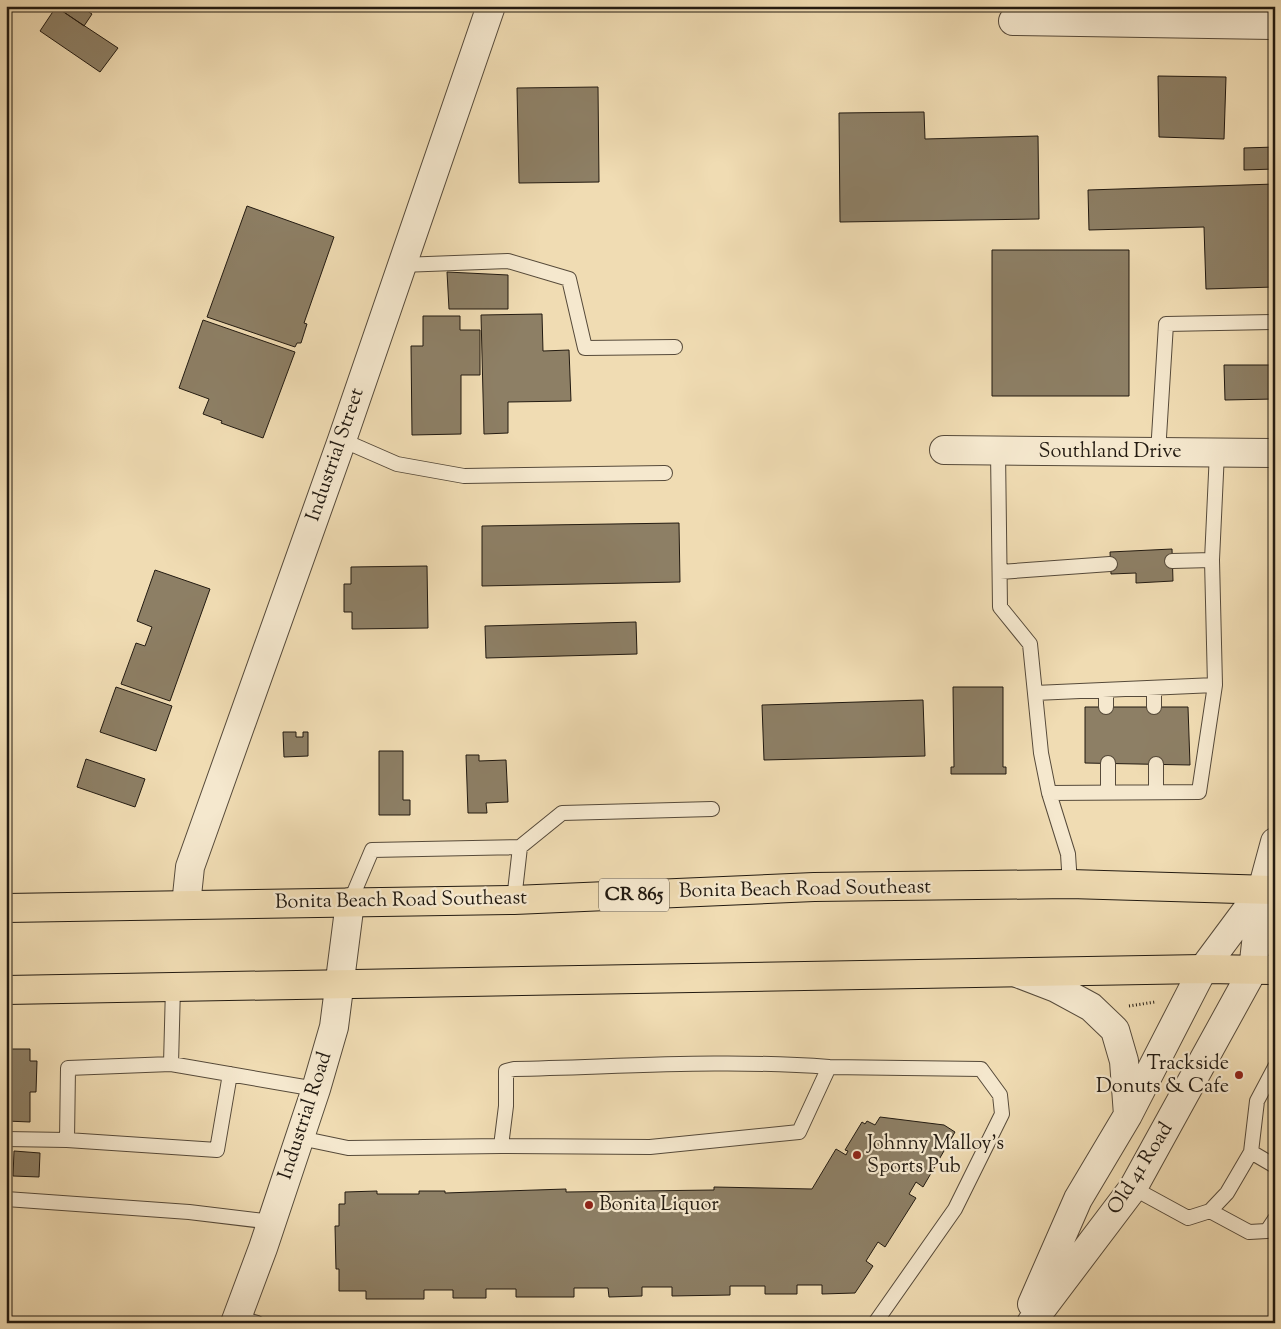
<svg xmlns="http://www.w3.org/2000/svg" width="1281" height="1329" viewBox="0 0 1281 1329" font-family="'Sorts Mill Goudy',serif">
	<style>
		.building { fill: #8d7f65; stroke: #221a11 }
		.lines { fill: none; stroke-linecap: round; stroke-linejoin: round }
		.service-casing { stroke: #564a3a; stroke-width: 16 }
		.minor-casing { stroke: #564a3a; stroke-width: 30 }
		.tertiary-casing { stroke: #564a3a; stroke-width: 30 }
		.primary-casing { stroke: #221a11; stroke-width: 30 }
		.path { stroke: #221a11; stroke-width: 3; stroke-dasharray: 1 2.5; stroke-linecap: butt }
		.service { stroke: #f5e8ce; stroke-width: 14 }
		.minor { stroke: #f5e8ce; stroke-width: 28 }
		.tertiary { stroke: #f5e8ce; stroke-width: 28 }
		.primary { stroke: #f0dcb3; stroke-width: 28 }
		.poi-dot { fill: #8f2418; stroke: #f5e8ce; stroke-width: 2 }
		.labels { text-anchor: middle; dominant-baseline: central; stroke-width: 4.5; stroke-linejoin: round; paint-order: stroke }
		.shield { fill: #f5e8ce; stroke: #61584a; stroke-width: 1 }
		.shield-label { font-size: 19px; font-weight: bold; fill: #221a11 }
		.street-label { font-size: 20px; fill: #221a11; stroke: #f5e8ce }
		.poi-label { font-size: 20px; fill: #221a11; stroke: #f5e8ce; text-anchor: start }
	</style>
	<rect width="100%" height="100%" fill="#f0dcb3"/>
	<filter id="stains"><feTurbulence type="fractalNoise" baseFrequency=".004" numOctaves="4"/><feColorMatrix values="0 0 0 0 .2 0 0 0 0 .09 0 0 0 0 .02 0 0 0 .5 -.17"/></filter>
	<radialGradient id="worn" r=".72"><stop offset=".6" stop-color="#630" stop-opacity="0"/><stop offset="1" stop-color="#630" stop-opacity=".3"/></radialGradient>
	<!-- building -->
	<path class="building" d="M59,6h21l12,8 -8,12 -26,-18z
		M56,7l62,41 -18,24 -60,-41z
		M1158,76l68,1 -2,62 -65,-2z
		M598,87l1,95 -80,1 -2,-95z
		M924,112l1,27 113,-3 1,83 -199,3 -1,-109z
		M1275,147v22l-31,1v-22z
		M1275,184v103l-69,2 -2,-62 -115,3 -1,-40z
		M247,206l87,31 -30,86 3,1 -6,19h-4l-2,4 -88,-30z
		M992,250h137v146h-137z
		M447,272l61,3v34h-59z
		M542,314l1,37 26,-1 2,51 -63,1v31l-24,1 -3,-119z
		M423,316h37v14h20v45h-19v59l-49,1 -1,-89h12z
		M203,320l92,32 -32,86 -42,-15 1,-2 -19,-7 6,-15 -30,-11z
		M1224,365h51v34l-50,1z
		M679,523l1,59 -198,4v-60z
		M1172,549l1,32 -37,2v-10l-25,1 -1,-22z
		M427,566l1,62 -76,1v-17h-8v-28h7v-17z
		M155,570l55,19 -40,112 -49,-17 15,-41 9,3 7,-19 -15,-6z
		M636,622l1,32 -151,4 -1,-32z
		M116,687l56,19 -16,45 -56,-19z
		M953,687h50v80h3v7h-55v-7h3z
		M923,700l2,56 -161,4 -2,-55z
		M1085,707h103l2,58 -105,-2z
		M283,732h13v5h7v-5h5v24l-24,1z
		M379,751h24v49h7v15h-31z
		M466,755h13v6l27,-1 2,42 -22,1 1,10h-19z
		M86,759l59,20 -10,28 -58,-20z
		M6,1049h24v12h7l-1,31h-6v30l-24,-1z
		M880,1117l64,8 11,7 -32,55 -7,-5 -7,12 7,4 -31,49 -7,-5 -12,19 7,5 -18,27 -33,1v-9h-25v9h-32v-8h-35v9l-58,1v-9h-30v9l-33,1 -1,-9h-34v9h-58v-8h-30v9h-33v-8h-29v9h-58v-8h-27v-22h-3l-1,-43h4v-22h6v-12l32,-1v3h42v-3h26v2l121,-4v3l148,-2v-3l98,2 24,-40 10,6 2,-4 -3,-1 17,-28 3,2 2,-3 8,4z
		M14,1151l26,2 -1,24 -26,-1z"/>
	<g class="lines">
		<!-- service casing -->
		<g class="service-casing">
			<path id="service" d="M1184,6l1,19
				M401,265l107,-4 61,18 16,69 90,-1
				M342,440l55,24 67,12 201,-3
				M998,451l2,156 30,37 11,109 8,40 19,61 2,30
				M1158,453l8,-129 109,-2
				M1172,561l40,-1
				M1000,572l110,-8
				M1154,688v19
				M1106,690v17
				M1035,693l180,-8
				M1108,763v29
				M1156,764v28
				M1049,793l150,-1 16,-107 -3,-125 5,-108
				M520,847l42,-34 150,-4
				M350,902l22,-52 148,-3 -6,53
				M173,987l-2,77 145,25
				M171,1064l-103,4 -1,72 150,10 13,-76
				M829,1067l152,2 19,26 2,19 -47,95 -80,114
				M300,1138l48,10 153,-2 5,-40v-35l8,-2c104,-2 211,-10 315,-2l-30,65 -149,15 -149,-1
				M6,1139l61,1
				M1251,1152l24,14
				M1133,1188l55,30 22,-7 17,-18 24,-41 6,-51 18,-34
				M6,1199l183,13 83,10
				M1210,1211l39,21 18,-1 8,-12
				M237,1317l20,6"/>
		</g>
		<!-- minor casing -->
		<g class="minor-casing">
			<path id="minor" d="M1013,21l262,4
				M944,450l331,3
				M186,905l4,-38 152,-427 149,-434
				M235,1323l28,-75 53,-159 18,-62 16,-125"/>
		</g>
		<!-- tertiary casing -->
		<g class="tertiary-casing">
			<path id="tertiary" d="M1017,973l39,15 35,19 24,23 9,31 4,54 -50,84 -46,105
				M1128,1115l75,-146 58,-78
				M1031,1323l102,-135 120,-218 9,-80 13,-48"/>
		</g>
		<!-- primary casing -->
		<g class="primary-casing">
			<path id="primary" d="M6,908l508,-8 300,-13 256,-3 205,6
				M6,990l1197,-21 72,1"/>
		</g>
		<!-- path -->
		<path class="path" d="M1129,1006l26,-4"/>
		<!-- service -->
		<use href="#service" class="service"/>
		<!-- minor -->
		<use href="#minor" class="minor"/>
		<!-- tertiary -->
		<use href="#tertiary" class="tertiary"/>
		<!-- primary -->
		<use href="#primary" class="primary"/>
	</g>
	<!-- markers -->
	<g class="poi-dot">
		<circle cx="1239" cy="1075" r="5"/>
		<circle cx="857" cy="1155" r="5"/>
		<circle cx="589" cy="1205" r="5"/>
	</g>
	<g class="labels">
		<!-- shield labels -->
		<rect class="shield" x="599" y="878.5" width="70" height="33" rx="4"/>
		<g class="shield-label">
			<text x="634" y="895">CR 865</text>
		</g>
		<!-- street labels -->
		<g class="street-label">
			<text x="1110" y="452">Southland Drive</text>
			<text transform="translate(336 455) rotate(-71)">Industrial Street</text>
			<text transform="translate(805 890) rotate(-1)">Bonita Beach Road Southeast</text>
			<text transform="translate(401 901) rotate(-1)">Bonita Beach Road Southeast</text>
			<text transform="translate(306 1116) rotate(-72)">Industrial Road</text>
			<text transform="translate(1141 1169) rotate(-58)">Old 41 Road</text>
		</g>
		<!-- poi labels -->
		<g class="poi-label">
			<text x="1229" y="1064" text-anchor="end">Trackside<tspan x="1229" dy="23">Donuts &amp; Cafe</tspan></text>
			<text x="867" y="1144">Johnny Malloy's<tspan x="867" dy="23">Sports Pub</tspan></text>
			<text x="599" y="1205">Bonita Liquor</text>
		</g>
	</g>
	<!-- margin -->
	<rect width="1281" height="1329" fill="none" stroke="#f0dcb3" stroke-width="25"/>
	<rect x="8" y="8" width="1266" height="1314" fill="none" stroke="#221a11" stroke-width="2.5"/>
	<rect x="12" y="12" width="1256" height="1304" fill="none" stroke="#221a11"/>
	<rect width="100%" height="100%" filter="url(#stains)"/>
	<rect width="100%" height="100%" fill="url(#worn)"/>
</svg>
